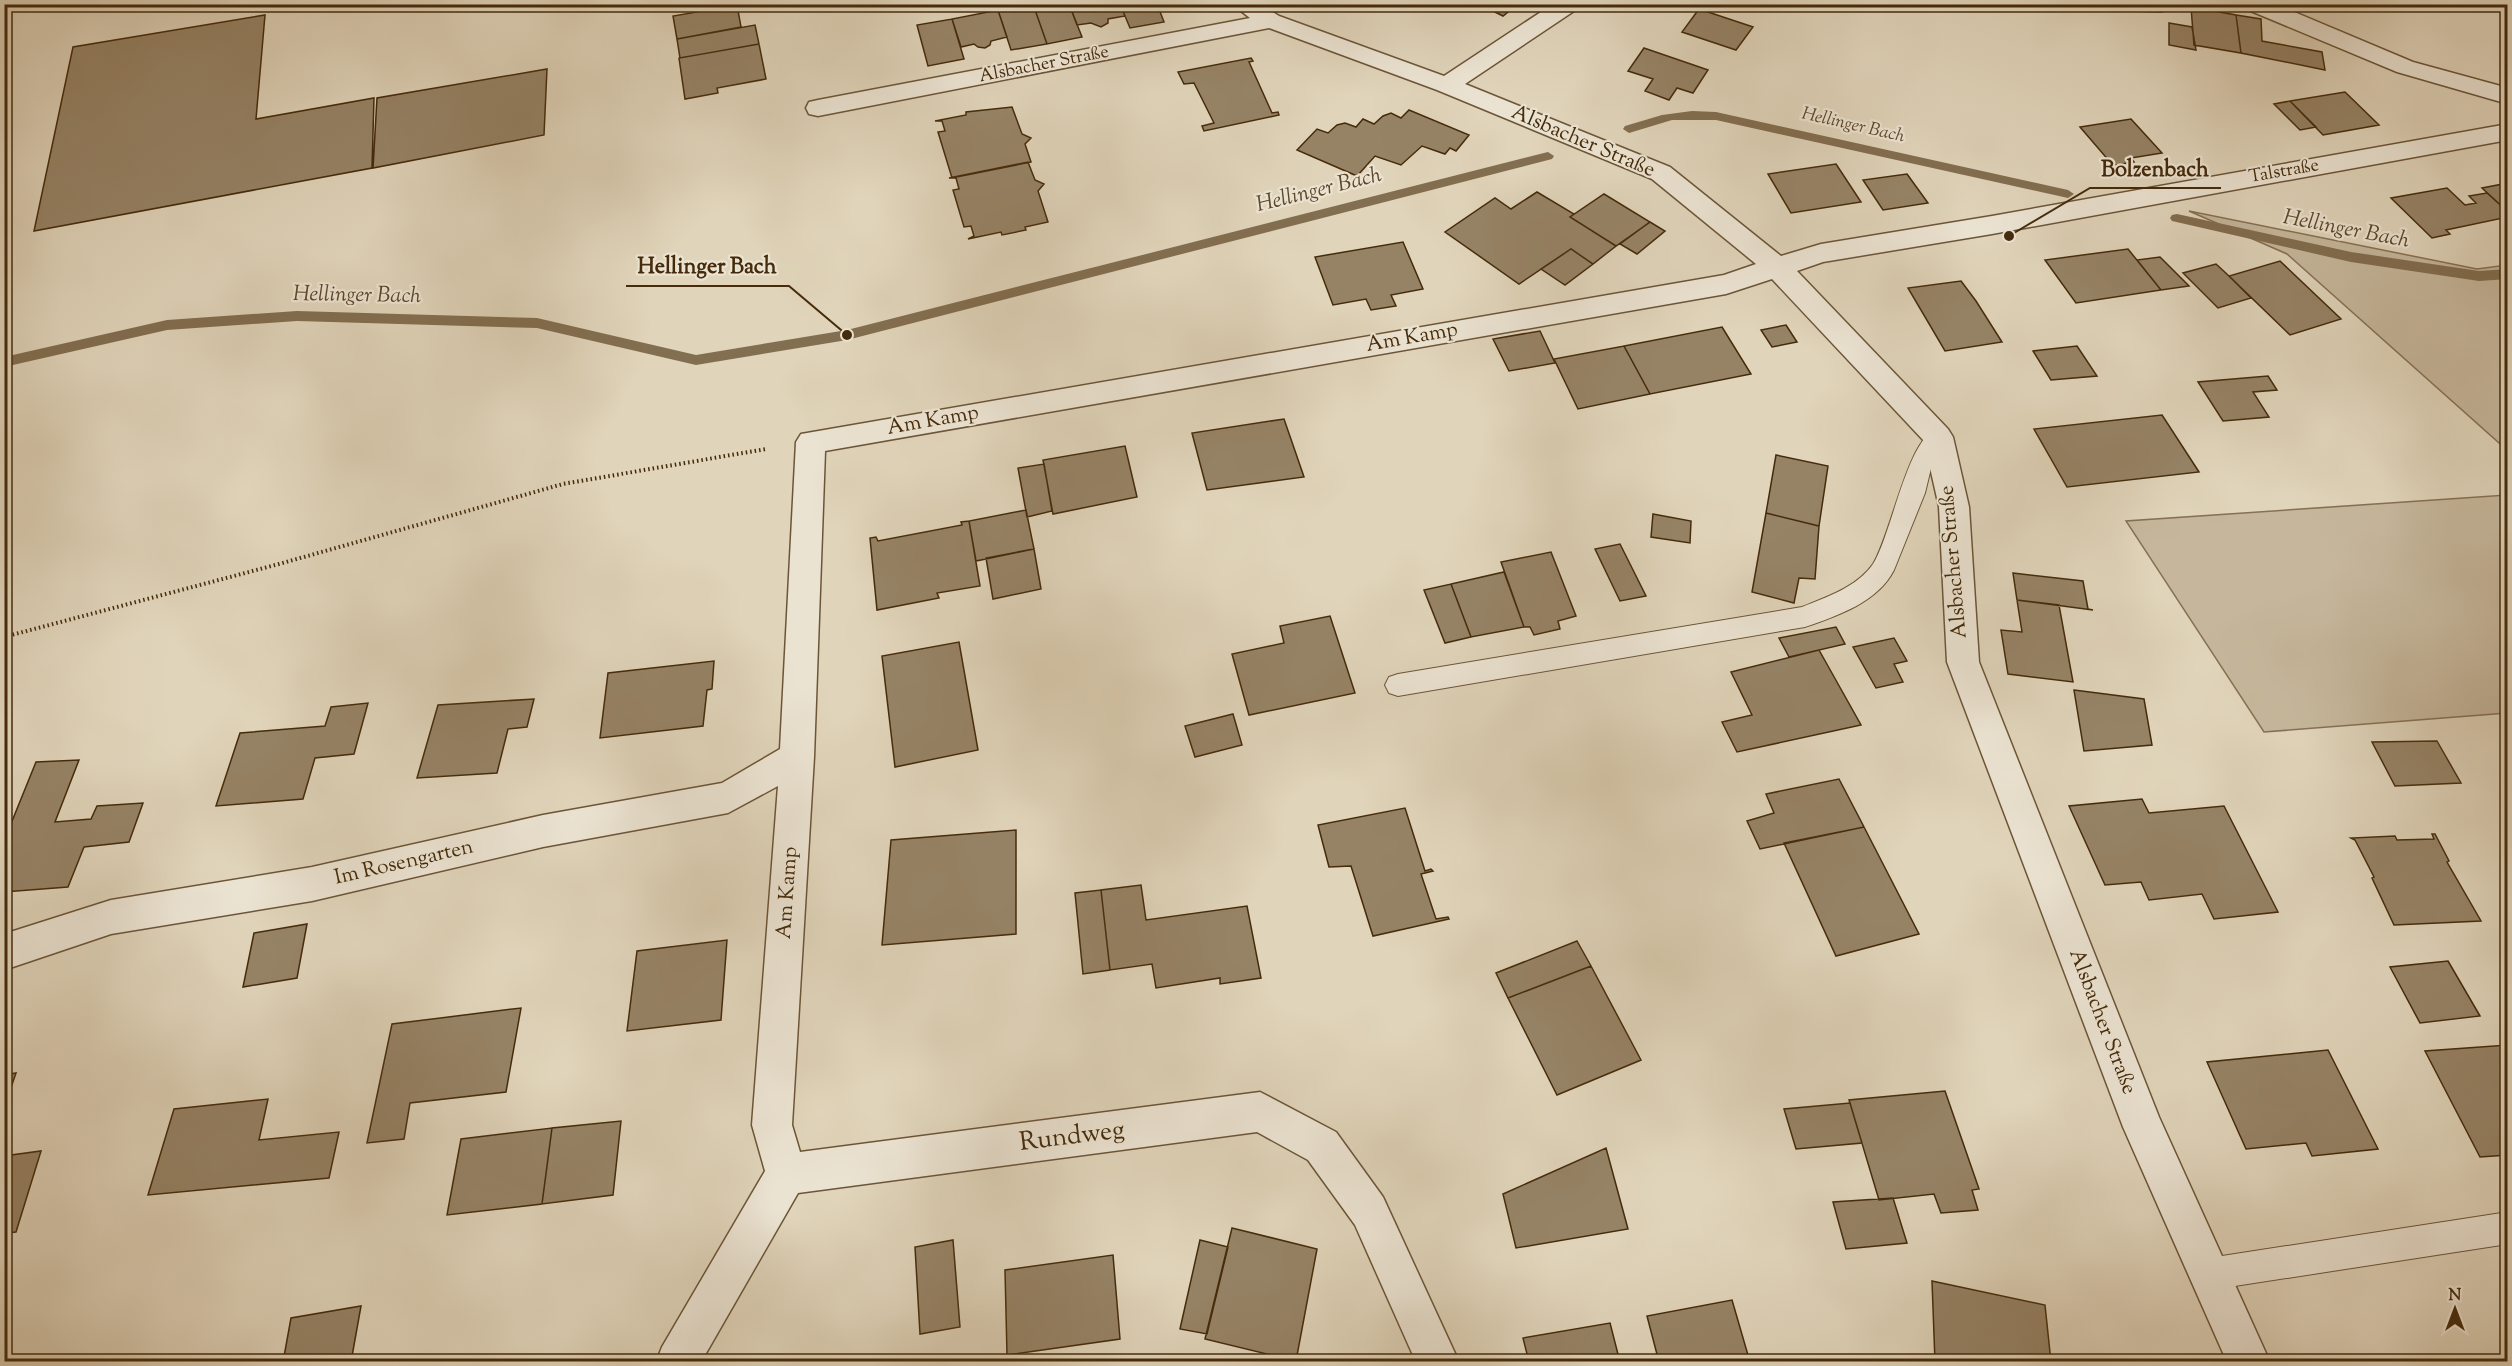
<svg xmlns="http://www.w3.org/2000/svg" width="2512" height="1366" viewBox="0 0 2512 1366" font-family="'Sorts Mill Goudy',serif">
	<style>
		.green { fill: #c6b79c; stroke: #867154; stroke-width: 1.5 }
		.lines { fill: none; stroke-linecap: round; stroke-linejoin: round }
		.stream { fill: #826e50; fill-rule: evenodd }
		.building { fill: #968366; stroke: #452b0b; stroke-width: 1.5 }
		.lane-casing { stroke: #6c5537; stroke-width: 2 }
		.street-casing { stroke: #6c5537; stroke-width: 3 }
		.path { stroke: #452b0b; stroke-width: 4; stroke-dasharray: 1.5 3; stroke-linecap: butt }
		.lane { fill: #ebe3d2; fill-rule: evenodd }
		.street { fill: #ebe3d2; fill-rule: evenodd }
		.labels { text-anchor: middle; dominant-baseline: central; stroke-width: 4.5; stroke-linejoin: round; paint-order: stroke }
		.far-street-label { font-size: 18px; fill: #452b0b; stroke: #ebe3d2 }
		.far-water-label { font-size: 18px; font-style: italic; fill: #5e4728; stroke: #ebe3d2 }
		.street-label { font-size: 21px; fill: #452b0b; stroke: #ebe3d2 }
		.water-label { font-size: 22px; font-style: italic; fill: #5e4728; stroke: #ebe3d2 }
		.near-street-label { font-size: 26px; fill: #452b0b; stroke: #ebe3d2 }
		.leader { fill: none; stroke: #452b0b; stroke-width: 2 }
		.callout-dot { fill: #452b0b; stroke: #ebe3d2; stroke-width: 2 }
		.callout-label { font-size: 22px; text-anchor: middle; font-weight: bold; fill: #452b0b; stroke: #ebe3d2; stroke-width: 4.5; stroke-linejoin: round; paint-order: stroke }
	</style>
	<rect width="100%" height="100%" fill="#e0d4ba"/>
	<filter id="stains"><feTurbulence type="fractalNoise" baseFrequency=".00333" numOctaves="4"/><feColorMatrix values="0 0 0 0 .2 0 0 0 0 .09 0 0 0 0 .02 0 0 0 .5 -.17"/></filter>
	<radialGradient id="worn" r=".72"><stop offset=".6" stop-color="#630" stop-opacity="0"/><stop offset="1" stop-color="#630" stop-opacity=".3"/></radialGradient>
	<!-- green -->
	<path class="green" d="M2189,211l288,58 30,-4v185l-220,-196z
		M2507,495v218l-243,19 -138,-211z"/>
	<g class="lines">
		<!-- stream -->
		<path class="stream" d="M1692,111l24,1 352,78 6,4 -6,4 -352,-78h-44l-43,13 -6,-4 2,-3 37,-11z
			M1548,152l6,4 -2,3 -705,181 -151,25 -159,-37 -240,-7 -130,9 -163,37v-10l163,-37 130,-9 240,7 159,37 151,-25z
			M2177,214l174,38 128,19 29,-2v10l-29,2 -128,-19 -179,-41 -2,-3 2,-3z"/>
	</g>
	<!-- building -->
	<path class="building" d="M1033,4h36l13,33 -35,7z
		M1033,4l14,40 -36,6 -13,-40z
		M1069,4h51l5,12 -17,3v4l-7,4 -10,-4 -14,2z
		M1120,4h37l7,18 -34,6z
		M1479,4h39l-15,12z
		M2126,4h33l3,8 -34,-1z
		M2368,4h35l3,4 -33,3z
		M737,5l4,22 -64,12 -4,-23z
		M2191,7l45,8 5,38 -47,-8z
		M1699,9l54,18 -17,23 -54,-18z
		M998,10l9,27 -16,4 -1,4 -5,3 -7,-1 -4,-3 -13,3 -9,-28z
		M265,15l-9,104 118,-21 -2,70 -338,63 39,-184z
		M2236,15l25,4 1,22 60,11 3,18 -84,-17z
		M952,19l12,40 -36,7 -11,-41z
		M2169,23l23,4 4,23 -27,-5z
		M755,25l4,19 -79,14 -3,-19z
		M759,44l7,35 -49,9 1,5 -33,6 -6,-41z
		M1644,48l64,22 -15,23 -16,-5 -8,12 -24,-9 8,-12 -25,-8z
		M1251,58l2,3 -4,1 23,51 6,-1 1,3 -75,16 -2,-5 12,-3 -20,-40 -10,1 -6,-12z
		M547,69l-3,66 -171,33 4,-70z
		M2345,92l34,33 -56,10 -33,-34z
		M2290,101l26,26 -16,3 -26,-26z
		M1012,107l10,27 9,4 -6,6 6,18 -79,16 -14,-46 7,-1 -3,-10h-7l31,-6v-3z
		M1409,110l60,25 -13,16 -6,-3 -5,6 -23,-8 -21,19 -26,-9 -18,20 -60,-26 20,-21 11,4 9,-8 8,-2 11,4 7,-8 11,5 9,-8 8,-3 10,5z
		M2131,119l31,34 -31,5 3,4 -18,3 -6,-3 -30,-35z
		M1028,162l7,18 9,4 -6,7 10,31 -23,5 1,3 -24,5 -1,-3 -33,7 6,-3 -3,-10 -7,1 -11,-37 6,-1 -3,-11h-7z
		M1836,164l25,38 -70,11 -23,-39z
		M1907,174l21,29 -45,7 -20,-30z
		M2508,183v29l-26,-24z
		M2447,188l18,17 11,-2 -7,-7 18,-3 21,19v5l-62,13 4,4 -18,4 -41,-40z
		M1537,192l37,22 -4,3 46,29 -23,18 -22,-15 -52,35 -74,-52 50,-34 16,11z
		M1604,194l46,28 -34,24 -46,-29z
		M1650,222l15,9 -28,23 -17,-10z
		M1403,242l20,47 -32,6 5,11 -25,4 -5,-11 -33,6 -18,-48z
		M1571,249l22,15 -28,21 -24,-16z
		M2128,249l33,41 -85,13 -31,-43z
		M2160,257l29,29 -28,4 -24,-30z
		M2280,261l61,58 -51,16 -61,-59z
		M2216,264l13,12 22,22 -33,10 -35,-35z
		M1961,281l15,20 26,41 -57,9 -37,-63z
		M1786,325l11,17 -25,5 -11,-17z
		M1722,327l29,47 -101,20 -26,-48z
		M1540,331l15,32 -46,8 -16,-32z
		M1624,346l26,48 -72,15 -24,-50z
		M2077,346l20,30 -46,4 -18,-29z
		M2268,376l9,14 -24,2 16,25 -46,4 -25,-39z
		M2162,415l37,57 -132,15 -33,-58z
		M1284,419l20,58 -97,13 -15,-57z
		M1125,446l12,51 -84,17 -10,-54z
		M1776,455l52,11 -9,60 -53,-13z
		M1044,464l8,47 -25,6 -9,-49z
		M1026,510l8,39 -58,12 -7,-40z
		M1766,513l53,13 -4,53 -16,-1 -5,25 -42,-11z
		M1653,514l38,7 -1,22 -39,-6z
		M969,521l11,65 -43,7 2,5 -62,12 -7,-72 6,-1 2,4 84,-16 -1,-3z
		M1620,544l26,52 -26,5 -25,-52z
		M1034,549l7,40 -48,10 -7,-41z
		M1551,552l25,64 -18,5 2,8 -26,6 -4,-8h-6l-23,-65z
		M1504,572l20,55 -53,10 -20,-53z
		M2013,573l70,8 5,28 5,1 -76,-10z
		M1451,584l20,53 -26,6 -21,-53z
		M2017,600l42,5 14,77 -65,-8 -7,-44 21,2z
		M1330,616l25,77 -106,22 -17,-61 52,-11 -4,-17z
		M1836,627l9,17 -56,13 -10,-19z
		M1894,638l13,23 -13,3 9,18 -27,6 -23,-41z
		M959,642l19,108 -83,17 -13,-111z
		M1819,650l42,75 -124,27 -15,-30 30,-7 -21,-43z
		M714,661l-2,28 -5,1 -4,36 -103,12 8,-65z
		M2074,690l70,9 8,46 -68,6z
		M534,699l-7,28 -19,2 -11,44 -80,5 21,-73z
		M368,703l-14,51 -39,4 -12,41 -87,7 24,-73 85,-7 6,-19z
		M1233,714l9,31 -47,12 -10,-31z
		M2437,741l24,42 -66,3 -23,-44z
		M79,760l-24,62 36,-3 6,-13 46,-3 -14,39 -45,5 -16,40 -64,5v-51l32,-79z
		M1839,779l25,48 -104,22 -13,-28 27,-8 -8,-19z
		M2142,799l7,14 75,-7 54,106 -64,7 -12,-25 -53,6 -8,-18 -36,3 -36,-79z
		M1405,808l20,63 6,-2 2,2 -12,3 15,45 12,-2 1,2 -76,17 -22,-70 -22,1 -11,-42z
		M1864,827l55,107 -83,22 -52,-113z
		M1016,830v104l-134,11 9,-105z
		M2432,834h3l14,27 -2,1 34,59 -87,4 -22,-47 2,-1 -19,-37 -4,-2 44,-2 2,4 37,-1z
		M1141,885l5,35 101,-14 14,72 -41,6v-6l-64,10 -4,-24 -42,6 -9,-80z
		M1101,890l9,80 -27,4 -8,-81z
		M307,924l-10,54 -54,9 11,-54z
		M727,940l-6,80 -94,11 10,-80z
		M1577,941l14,25 -83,32 -12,-25z
		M2448,961l32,55 -60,7 -30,-56z
		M1591,966l50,94 -84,35 -49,-97z
		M521,1008l-15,84 -96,11 -6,36 -37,4 25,-119z
		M2508,1045v110l-28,2 -55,-106z
		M2328,1050l50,99 -66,7 -6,-13 -60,6 -39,-87z
		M16,1073l-12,35v-33z
		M1945,1091l34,98 -7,1 6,20 -37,3 -7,-19 -55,6 -30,-100z
		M268,1099l-9,41 80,-8 -10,46 -181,17 26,-86z
		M1850,1103l12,40 -66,6 -12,-40z
		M621,1121l-8,74 -71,9 10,-76z
		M552,1128l-10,76 -95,11 14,-76z
		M1606,1148l22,81 -112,19 -13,-54z
		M41,1151l-25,81 -12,1v-77z
		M1893,1198l14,45 -61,6 -13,-47z
		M1232,1228l85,21 -21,112 -91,-22z
		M953,1240l7,87 -40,7 -5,-87z
		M1200,1240l28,7 -21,87 -27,-5z
		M1113,1255l7,84 -113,16 -2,-85z
		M1932,1281l113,24 6,57h-116z
		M1732,1300l18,62h-91l-12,-46z
		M361,1306l-10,56h-68l8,-44z
		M1610,1323l10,39h-91l-6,-24z"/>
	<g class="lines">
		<!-- lane casing -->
		<g class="lane-casing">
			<path id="lane" d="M1938,428l8,3 3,6 -17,27 -7,29 -31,77c-16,32 -57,46 -89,57l-407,69 -9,-3 -4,-8 4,-8 9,-3 404,-67c25,-10 55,-20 71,-43 19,-30 34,-126 65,-136z
				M2508,1212v32l-299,46 -11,-5 -5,-11 5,-11 11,-5z"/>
		</g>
		<!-- street casing -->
		<g class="street-casing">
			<path id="street" d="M1232,4h28l19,12 165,60 109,-72h27l-3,5 -112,75 205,83 111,89 40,-12 171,-28 516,-92v16l-516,94 -169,28 -26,9 151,158 5,8 16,70 10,155 180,455 111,245h-43l-104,-235 -176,-465 -8,-155 -15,-66 -152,-162 -46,15 -901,157 -11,306 -22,368 8,27 460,-60 76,40 47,65 76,165h-43l-61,-137 -47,-65 -51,-28 -459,61 -97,169h-45l6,-15 103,-176 -13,-46 26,-339 -50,27 -185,34 -231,54 -201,33 -107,36v-36l107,-34 201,-33 231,-52 179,-32 58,-34 16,-307 5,-8 923,-159 32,-11 -104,-85 -215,-89 -168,-62 -451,88 -9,-2 -3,-6 3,-6 9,-2 432,-82z
				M2243,4h32l138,58 95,26v16l-111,-32 -151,-63z"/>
		</g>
		<!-- path -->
		<path class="path" d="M4,637l275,-73 284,-80 203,-35"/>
		<!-- lane -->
		<use href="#lane" class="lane"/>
		<!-- street -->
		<use href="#street" class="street"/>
	</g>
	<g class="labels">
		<!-- far-street labels -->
		<g class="far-street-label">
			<text transform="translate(1044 65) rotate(-11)">Alsbacher Straße</text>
			<text transform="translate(2284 172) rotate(-10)">Talstraße</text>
		</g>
		<!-- far-water labels -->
		<g class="far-water-label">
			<text transform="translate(1853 126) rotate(13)">Hellinger Bach</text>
		</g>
		<!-- street labels -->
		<g class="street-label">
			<text transform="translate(1583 142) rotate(23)">Alsbacher Straße</text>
			<text transform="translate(1412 338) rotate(-10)">Am Kamp</text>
			<text transform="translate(933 421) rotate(-10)">Am Kamp</text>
			<text transform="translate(1954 562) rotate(-95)">Alsbacher Straße</text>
			<text transform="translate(404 863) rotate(-13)">Im Rosengarten</text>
			<text transform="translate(788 893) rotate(-86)">Am Kamp</text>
			<text transform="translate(2102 1022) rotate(69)">Alsbacher Straße</text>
		</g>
		<!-- water labels -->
		<g class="water-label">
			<text transform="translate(1319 191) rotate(-14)">Hellinger Bach</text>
			<text transform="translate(2346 230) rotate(11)">Hellinger Bach</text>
			<text transform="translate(357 296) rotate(1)">Hellinger Bach</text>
		</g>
		<!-- near-street labels -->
		<g class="near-street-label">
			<text transform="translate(1072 1137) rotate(-7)">Rundweg</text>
		</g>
	</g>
	<!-- callouts -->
	<path class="leader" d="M2009 236L2090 188H2221M847 335L789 286H626"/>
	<g class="callout-dot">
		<circle cx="2009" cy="236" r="6"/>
		<circle cx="847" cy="335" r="6"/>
	</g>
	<g class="callout-label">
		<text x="2155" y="176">Bolzenbach</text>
		<text x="707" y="273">Hellinger Bach</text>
	</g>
	<!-- margin -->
	<rect width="2512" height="1366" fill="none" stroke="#e0d4ba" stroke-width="24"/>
	<rect x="6" y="6" width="2500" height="1354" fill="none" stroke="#452b0b" stroke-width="3"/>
	<rect x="12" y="12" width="2488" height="1342" fill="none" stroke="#452b0b" stroke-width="1.5"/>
	<!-- north arrow -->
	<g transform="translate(2455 1309)" stroke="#ebe3d2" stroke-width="4.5" paint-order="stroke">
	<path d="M0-4.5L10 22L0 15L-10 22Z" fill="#452b0b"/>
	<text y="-9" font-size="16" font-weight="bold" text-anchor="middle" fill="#452b0b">N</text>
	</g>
	<rect width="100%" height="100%" filter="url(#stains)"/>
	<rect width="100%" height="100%" fill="url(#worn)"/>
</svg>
